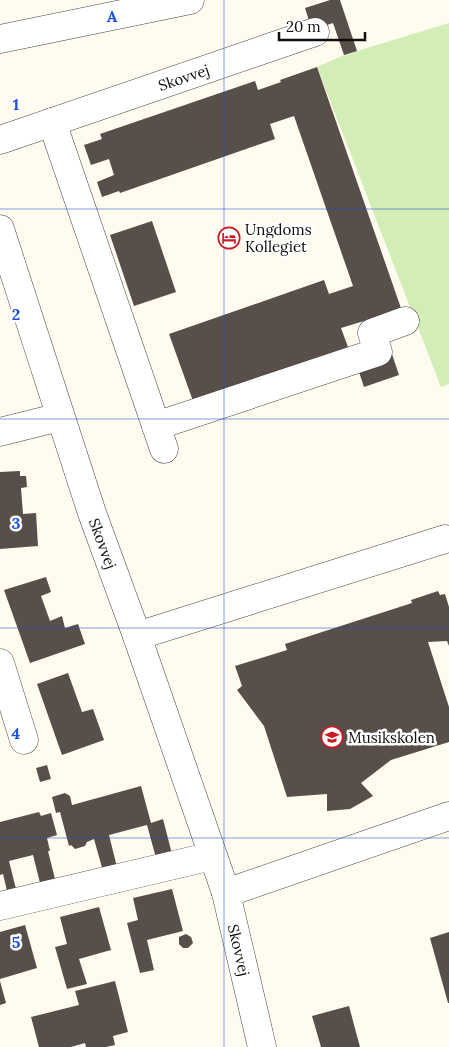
<svg xmlns="http://www.w3.org/2000/svg" width="449" height="1047" viewBox="0 0 449 1047" font-family="Lora,serif">
	<style>
		.green { fill: #d2edb6 }
		.building { fill: #584f4a }
		.lines { fill: none; stroke-linecap: round; stroke-linejoin: round }
		.minor-casing { stroke: #414141; stroke-width: 29 }
		.minor { stroke: #fff; stroke-width: 28 }
		.grid { fill: none; stroke: #1d4ed8; stroke-width: 1; stroke-opacity: 0.55 }
		.labels { text-anchor: middle; dominant-baseline: central; stroke-width: 5; stroke-linejoin: round; paint-order: stroke }
		.street-label { font-size: 15px; fill: #0e0e0e; stroke: #fff }
		.poi-label { font-size: 15px; fill: #0e0e0e; stroke: #fff; text-anchor: start }
		.grid-label { font-size: 16px; text-anchor: middle; font-weight: bold; fill: #1d4ed8; stroke: #fff; stroke-width: 5; stroke-linejoin: round; paint-order: stroke }
	</style>
	<rect width="100%" height="100%" fill="#fffcef"/>
	<!-- green -->
	<path class="green" d="M449,23v361l-8,3 -124,-320 27,-12z"/>
	<!-- building -->
	<path class="building" d="M330,0h10l17,51 -13,4 -11,-32 -21,7 -7,-22z
		M317,67l85,244 -37,13 -1,-3 -23,7 7,19 -155,54 -24,-67 155,-54 5,14 24,-8 -59,-170 -24,8 5,15 -155,54 -1,-2 -17,6 -5,-15 17,-7 -5,-16 -18,6 -7,-20 18,-6 -2,-5 155,-53 3,9 23,-8 -1,-2z
		M152,221l24,71 -42,14 -24,-71z
		M392,354l7,21 -35,12 -7,-21z
		M20,471v5h6l1,11 -6,1 2,26 13,-1 2,33 -38,3v-77z
		M46,577l5,15 -10,4 9,25 12,-5 3,12 13,-4 7,20 -55,19 -26,-73z
		M438,591l2,4 5,-1 4,13v39l-2,-5 -19,1 21,65v35l-58,18 -30,23 12,13 -23,13 -23,2v-17l-40,3 -23,-71 -27,-36 5,-4 -7,-20 52,-16 -2,-6 127,-41 -1,-3z
		M68,673l14,39 11,-3 11,31 -42,15 -25,-71z
		M47,765l4,14 -11,3 -4,-14z
		M141,786l10,37 12,-4 9,35 -16,4 -9,-33 -38,10 8,32 -14,4 -9,-32 -7,3 -2,4 -10,3 -4,-4 -2,1 -9,-34 -4,1 -4,-16 13,-4 5,3 2,9z
		M39,812l2,4 10,-3 6,22 -10,3 3,13h-2l8,32 -15,4 -8,-32 -24,6 8,32 -9,2 -5,-21 -3,1v-53z
		M172,889l11,42 -36,9 7,30 -14,3 -13,-50 11,-3 -5,-22z
		M99,907l12,43 -32,9 8,25 -20,5 -12,-42 12,-3 -7,-27z
		M25,925l12,43 -37,11v-47z
		M449,932v71h-1l-18,-65z
		M186,934l5,3 2,6 -5,5h-5l-4,-4v-7z
		M0,981l6,22 -6,2z
		M115,981l13,51 -15,4 2,9 -9,2h-20l-1,-4 -14,4h-32l-8,-30 48,-12 -4,-14z
		M349,1006l11,41h-39l-9,-31z"/>
	<g class="lines">
		<!-- minor casing -->
		<g class="minor-casing">
			<g id="minor">
				<path d="M0,39l190,-39"/>
				<path d="M52,122l112,327"/>
				<path id="s1" d="M0,140l315,-108"/>
				<path id="s2" d="M0,229l92,284 45,123 89,257 36,154"/>
				<path d="M156,426l222,-74 -6,-19 33,-12"/>
				<path d="M0,432l60,-15"/>
				<path d="M137,636l308,-97"/>
				<path d="M0,663l24,77"/>
				<path d="M226,893l223,-77"/>
				<path d="M0,906l212,-50"/>
			</g>
		</g>
		<!-- minor -->
		<use href="#minor" class="minor"/>
	</g>
	<!-- grid -->
	<path class="grid" d="M224,0v1047M0,209h449M0,419h449M0,628h449M0,838h449"/>
	<!-- icons -->
	<defs>
		<g id="hotel-ring" transform="scale(1.125)"><circle r="9.5" fill="#fff" stroke="#c91b24" stroke-width="1.5"/><path d="M-6-4.5h1.5V1H6V5H4.5V3h-9V5H-6ZM-4 0a1.8 1.8 0 1 1 3.6 0ZM.5 0V-2.5h3Q6-2.5 6 0Z" fill="#c91b24"/></g>
		<g id="school-ring" transform="scale(1.125)"><circle r="9.5" fill="#fff" stroke="#c91b24" stroke-width="1.5"/><path d="M0-5L7-2L0 1L-7-2ZM-4 1L0 2.5L4 1V4Q0 6-4 4Z" fill="#c91b24"/></g>
	</defs>
	<g fill-rule="evenodd">
		<use href="#hotel-ring" x="229" y="238"/>
		<use href="#school-ring" x="332" y="737"/>
	</g>
	<g class="labels">
		<!-- street labels -->
		<g class="street-label">
			<text stroke="none"><textPath href="#s1" startOffset="194">Skovvej</textPath></text>
			<text stroke="none"><textPath href="#s2" startOffset="331">Skovvej</textPath></text>
			<text stroke="none"><textPath href="#s2" startOffset="760">Skovvej</textPath></text>
		</g>
		<!-- poi labels -->
		<g class="poi-label">
			<text x="245" y="229">Ungdoms<tspan x="245" dy="17">Kollegiet</tspan></text>
			<text x="348" y="737">Musikskolen</text>
		</g>
	</g>
	<g class="grid-label">
		<text x="112" y="22">A</text>
		<text x="16" y="110">1</text>
		<text x="16" y="320">2</text>
		<text x="16" y="529">3</text>
		<text x="16" y="739">4</text>
		<text x="16" y="948">5</text>
	</g>
	<!-- scale -->
	<path d="M279 32v8h86v-8" fill="none" stroke="#0e0e0e" stroke-width="2.5"/>
	<text x="286" y="32" font-size="15" fill="#0e0e0e" stroke="#ffffff" stroke-width="4" paint-order="stroke">20 m</text>
</svg>
